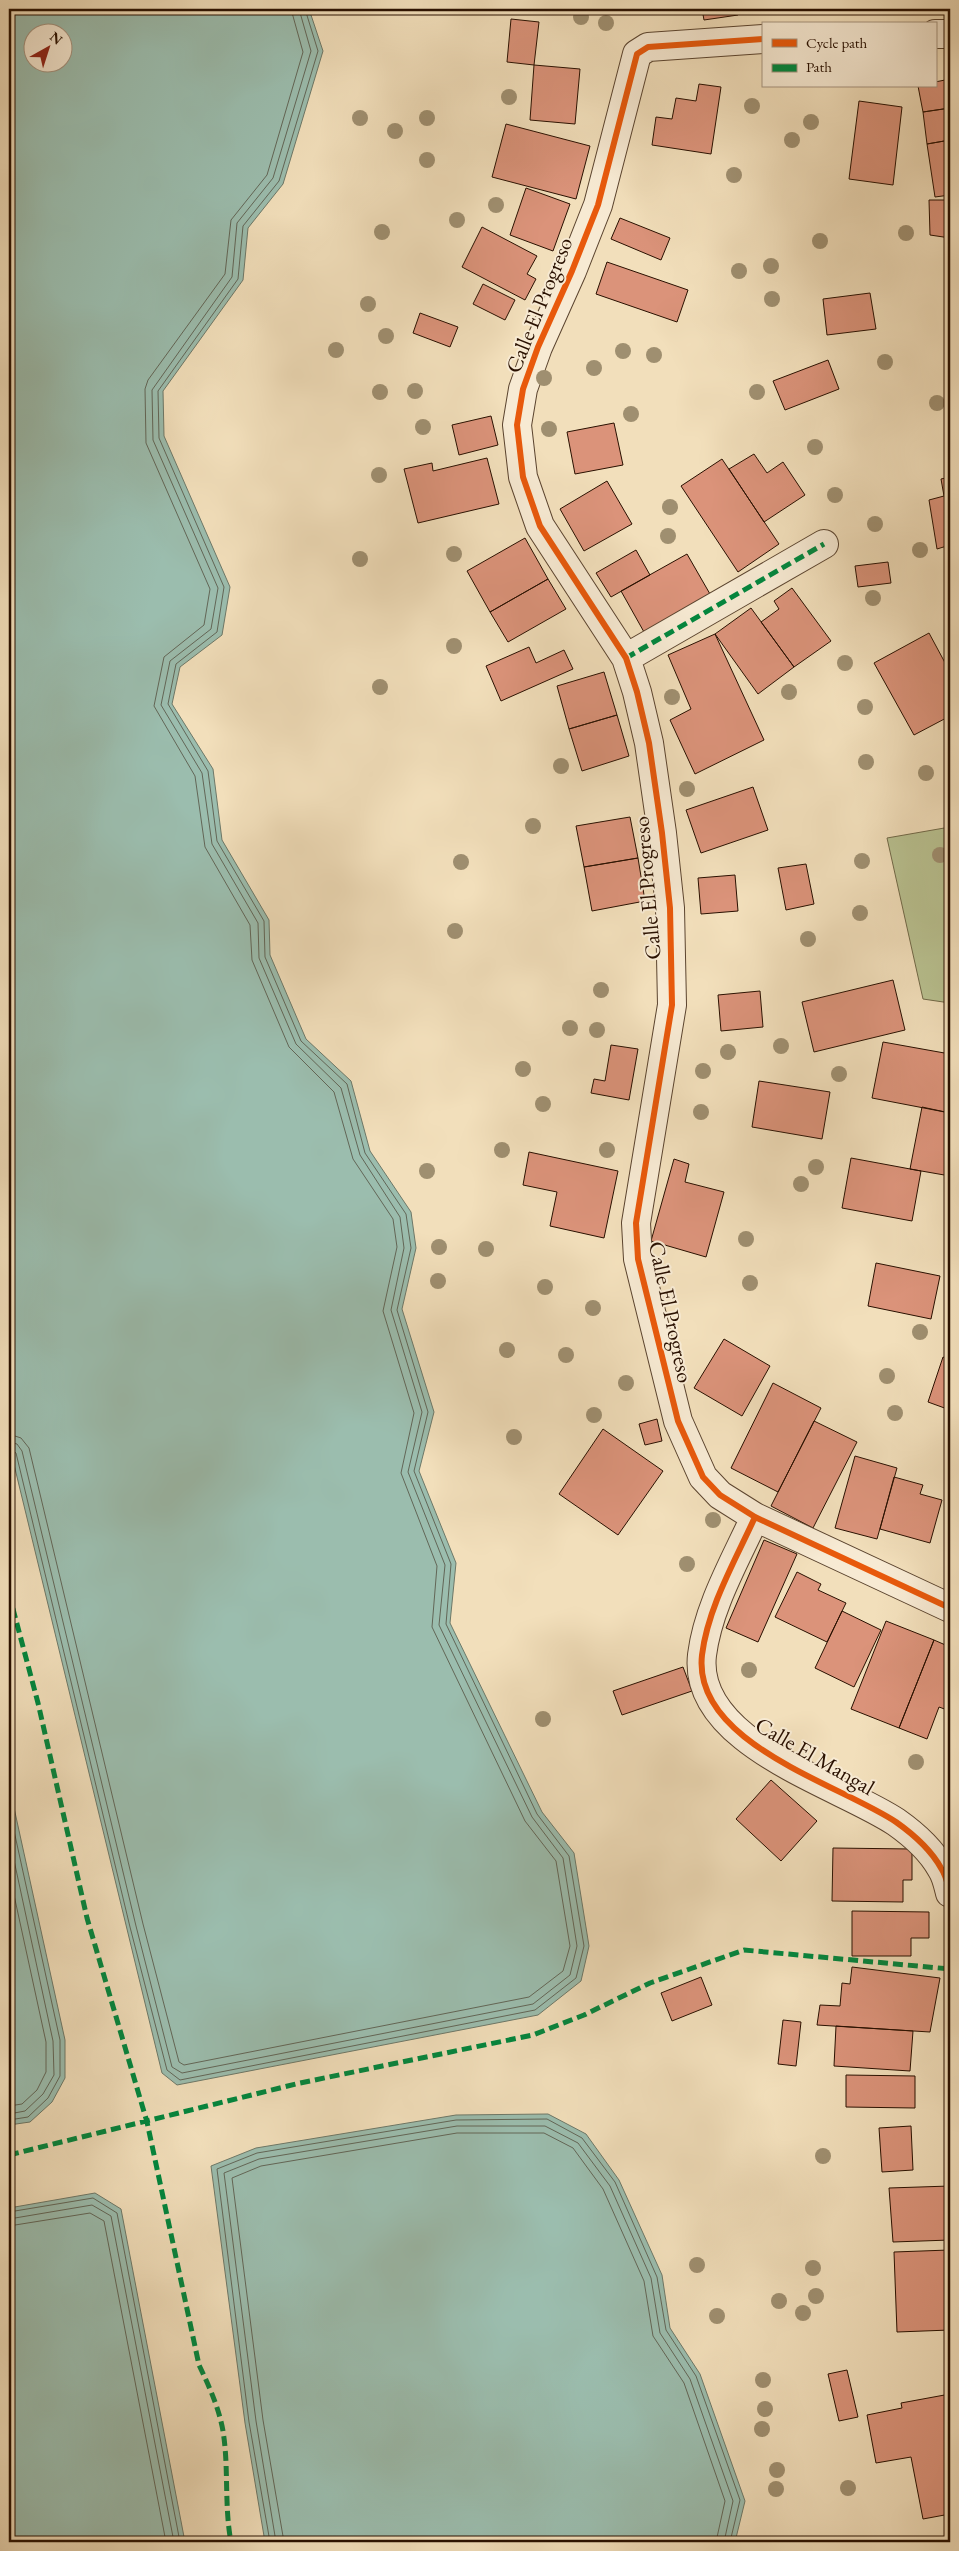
<svg xmlns="http://www.w3.org/2000/svg" width="959" height="2551" viewBox="0 0 959 2551" font-family="'EB Garamond',serif">
	<style>
		.green { fill: #b9c291; stroke: #716948 }
		.water { fill: #9bbdae; stroke: #6d7868; fill-rule: evenodd }
		.lines { fill: none; stroke-linecap: round; stroke-linejoin: round }
		.shore { stroke: #626657; stroke-width: 1 }
		.building { fill: #db937a; stroke: #291000 }
		.minor-casing { stroke: #5b442f; stroke-width: 30 }
		.minor { stroke: #f7ead3; stroke-width: 28 }
		.quiet { stroke: #00873e; stroke-width: 5; stroke-dasharray: 10 5; stroke-linecap: butt }
		.cycleway-casing { stroke: #f7ead3; stroke-width: 9 }
		.cycleway { stroke: #e8590c; stroke-width: 6 }
		.tree { fill: #9f8f70 }
		.labels { text-anchor: middle; dominant-baseline: central; stroke-width: 4; stroke-linejoin: round; paint-order: stroke }
		.street-label { font-size: 22px; fill: #291000; stroke: #f7ead3 }
	</style>
	<rect width="100%" height="100%" fill="#f2dfbb"/>
	<filter id="stains"><feTurbulence type="fractalNoise" baseFrequency=".004" numOctaves="4"/><feColorMatrix values="0 0 0 0 .2 0 0 0 0 .09 0 0 0 0 .02 0 0 0 .5 -.17"/></filter>
	<radialGradient id="worn" r=".72"><stop offset=".6" stop-color="#630" stop-opacity="0"/><stop offset="1" stop-color="#630" stop-opacity=".3"/></radialGradient>
	<!-- green -->
	<path class="green" d="M950,827v176l-27,-4 -36,-161z"/>
	<!-- water -->
	<path class="water" d="M9,9h300l14,42 -40,133 -35,44 -5,52 -80,111 1,45 66,151 -8,48 -42,32 -8,37 41,65 9,71 47,80 1,35 36,84 45,42 19,70 41,61 5,36 -14,61 32,103 -15,59 37,92 -6,60 92,189 32,41 15,93 -8,35 -43,34 -361,70 -15,-12 -153,-629zM32,32h30v30h-30z
		M9,1785l56,255v38l-13,24 -22,20 -21,3z
		M548,2114l38,20 33,46 43,95 8,53 30,46 45,127 -10,41h-470l-20,-119 -34,-257 45,-18 200,-33z
		M95,2193l26,16 64,333h-176v-334z"/>
	<g class="lines">
		<!-- shore -->
		<path class="shore" d="M9,1434l12,4 8,10 114,476 36,138 5,3 345,-68 34,-26 7,-25 -14,-85 -31,-40 -93,-194 5,-61 -36,-93 13,-60 -31,-102 14,-64 -4,-28 -40,-60 -19,-67 -45,-45 -37,-87 -2,-35 -45,-78 -10,-71 -41,-70 10,-49 40,-32 6,-36 -64,-146 -1,-54 3,-9 77,-106 6,-54 36,-45 36,-123 -12,-43
			M9,1442l8,2 5,7 114,475 36,141 10,6 351,-69 37,-29 7,-29 -14,-88 -31,-41 -93,-192 6,-60 -37,-93 14,-60 -31,-102 13,-62 -4,-31 -40,-62 -19,-67 -45,-44 -37,-86 -1,-35 -46,-79 -10,-71 -41,-68 9,-44 41,-32 7,-41 -65,-148 -1,-50 80,-113 5,-54 36,-45 38,-127 -12,-42
			M9,1448l7,5 114,474 37,143 13,10 355,-70 41,-32 8,-32 -15,-90 -32,-42 -91,-190 5,-60 -37,-93 14,-59 -31,-102 14,-62 -5,-34 -41,-61 -18,-69 -46,-43 -36,-84 -1,-36 -47,-80 -9,-70 -40,-67 8,-40 41,-32 7,-45 -65,-149 -1,-47 80,-112 5,-53 36,-45 39,-130 -13,-42
			M9,1808l51,232v36l-12,22 -20,19 -19,3
			M9,1837l44,204 1,34 -11,19 -18,17 -16,3
			M9,1872l37,170v30l-9,18 -15,14 -13,2
			M9,2212l84,-14 24,15 63,329
			M9,2219l83,-14 19,11 63,326
			M9,2226l81,-13 14,8 62,321
			M270,2542l-21,-120 -32,-253 40,-16 199,-33 91,-1 35,19 33,44 42,95 9,53 30,46 44,124 -10,42
			M276,2542l-20,-121 -32,-248 35,-14 198,-33h88l33,17 32,43 41,92 9,55 30,46 43,122 -9,41
			M284,2542l-21,-122 -31,-242 29,-12 196,-33h87l29,15 30,41 41,92 9,55 31,47 41,118 -9,41"/>
	</g>
	<!-- building -->
	<path class="building" d="M702,9h35l1,6 -34,5z
		M511,19l28,3 -5,43 -27,-3z
		M534,65l46,4 -5,55 -45,-4z
		M950,79v29l-27,4 -5,-26h17v-4z
		M699,84l22,3 -10,67 -59,-9 4,-28 16,2 4,-21 20,3z
		M859,101l43,6 -9,78 -44,-6z
		M950,108v32l-23,4 -4,-32z
		M506,124l84,22 -14,53 -84,-22z
		M950,140v55l-15,2 -8,-53z
		M526,188l44,16 -17,47 -43,-16z
		M929,200h21v38l-20,-3z
		M620,218l50,20 -9,22 -50,-21z
		M482,227l55,29 -10,18 9,5 -11,21 -63,-33z
		M607,262l81,28 -11,32 -81,-28z
		M483,284l32,16 -10,20 -32,-16z
		M870,293l6,36 -49,6 -4,-36z
		M420,313l38,14 -8,20 -37,-14z
		M828,360l11,29 -54,21 -12,-29z
		M491,416l7,29 -39,10 -7,-30z
		M614,423l9,42 -48,9 -8,-42z
		M754,454l13,19 16,-11 22,33 -41,27 -35,-53z
		M487,458l12,46 -81,19 -14,-54 28,-6 1,8z
		M722,459l57,85 -41,28 -57,-86z
		M950,477v68l-13,4 -8,-49 15,-4 -3,-17z
		M607,481l25,43 -48,27 -24,-42z
		M525,538l23,41 -58,33 -23,-41z
		M636,550l14,25 -39,22 -15,-24z
		M687,554l23,40 -66,38 -23,-41z
		M888,562l3,21 -33,4 -3,-21z
		M548,579l18,30 -58,33 -18,-30z
		M792,588l39,53 -37,26 -33,-45 18,-13 -5,-8z
		M751,608l43,59 -36,27 -43,-60z
		M929,633l21,39v44l-36,19 -40,-72z
		M715,634l49,106 -69,34 -25,-54 21,-11 -23,-54z
		M529,647l7,16 28,-13 9,19 -72,32 -15,-35z
		M604,672l13,43 -48,14 -12,-43z
		M617,715l12,41 -47,15 -13,-42z
		M753,787l15,43 -67,23 -15,-43z
		M630,817l8,41 -54,9 -8,-41z
		M638,858l7,43 -53,10 -8,-44z
		M806,864l8,40 -28,6 -8,-42z
		M735,875l3,36 -37,3 -3,-36z
		M893,980l12,50 -91,22 -12,-50z
		M760,991l3,36 -42,4 -3,-36z
		M883,1042l67,12v59l-78,-15z
		M611,1045l27,4 -9,51 -38,-7 3,-14 11,2z
		M759,1081l71,11 -8,47 -70,-12z
		M922,1107l28,6v63l-40,-7z
		M529,1152l89,19 -14,67 -54,-12 7,-34 -34,-7z
		M851,1158l70,13 -9,50 -70,-13z
		M674,1159l15,5 -4,18 39,10 -18,65 -55,-16z
		M876,1263l64,13 -9,43 -63,-13z
		M724,1339l46,27 -28,50 -48,-28z
		M943,1357l7,3v50l-22,-8z
		M773,1383l48,25 -43,84 -47,-24z
		M657,1419l5,22 -17,4 -6,-21z
		M814,1421l43,21 -44,86 -42,-22z
		M603,1429l60,42 -45,64 -59,-41z
		M855,1456l42,12 -20,71 -42,-11z
		M894,1477l29,8 -3,9 22,6 -12,43 -50,-14z
		M764,1540l33,14 -39,88 -32,-14z
		M797,1572l24,12 -3,6 28,13 -19,39 -52,-25z
		M842,1611l39,19 -27,57 -39,-19z
		M886,1621l48,19 -35,88 -48,-19z
		M934,1640l16,7v64l-11,-4 -12,32 -28,-11z
		M683,1667l9,24 -70,24 -9,-24z
		M950,1764v14l-4,-2z
		M771,1780l46,41 -36,40 -45,-42z
		M833,1848l79,1v31h-9v22l-71,-1z
		M852,1911l77,1v26h-18v18h-59z
		M852,1967l88,11 -10,54 -113,-7 3,-20 20,1 2,-23 8,1z
		M701,1977l11,28 -40,16 -11,-28z
		M783,2020l18,2 -5,44 -18,-2z
		M836,2026l77,5 -3,40 -76,-5z
		M846,2075l69,1v32l-69,-1z
		M911,2126l2,44 -31,2 -3,-44z
		M950,2186v54l-57,2 -4,-54z
		M949,2250l1,80 -53,2 -3,-80z
		M847,2370l11,47 -19,4 -11,-47z
		M950,2394v120l-27,5 -12,-62 -35,6 -9,-48 35,-7 -1,-5z"/>
	<g class="lines">
		<!-- minor casing -->
		<g class="minor-casing">
			<path id="minor" d="M935,34h15
				M763,39l-115,8 -11,7 -39,151 -26,66 -34,76 -15,42 -6,36 6,52 17,49 86,132 11,34 12,51 13,90 8,75 2,97 -36,218 2,36 40,162 25,56 17,18 35,22 195,91
				M626,658l198,-114
				M755,1517c-20,44 -47,90 -53,138 -10,88 137,129 194,167 17,12 35,28 45,46 5,7 7,17 9,25"/>
		</g>
		<!-- minor -->
		<use href="#minor" class="minor"/>
		<!-- quiet -->
		<path class="quiet" d="M626,658l198,-114
			M9,1594l29,109 49,215 60,204 52,243c10,21 20,43 24,66 6,37 1,74 8,111
			M9,2155l291,-72 233,-48 51,-20 66,-32 94,-33 206,19"/>
		<!-- cycleway casing -->
		<g class="cycleway-casing">
			<path id="cycleway" d="M763,39l-115,8 -11,7 -39,151 -26,66 -34,76 -15,42 -6,36 6,52 17,49 86,132 11,34 12,51 13,90 8,75 2,97 -36,218 2,36 40,162 25,56 17,18 35,22 195,91
				M755,1517c-20,44 -47,90 -53,138 -10,88 137,129 194,167 17,12 35,28 45,46 5,7 7,17 9,25"/>
		</g>
		<!-- cycleway -->
		<use href="#cycleway" class="cycleway"/>
	</g>
	<!-- trees -->
	<g class="tree">
		<circle cx="581" cy="17" r="8"/>
		<circle cx="606" cy="23" r="8"/>
		<circle cx="509" cy="97" r="8"/>
		<circle cx="752" cy="106" r="8"/>
		<circle cx="360" cy="118" r="8"/>
		<circle cx="427" cy="118" r="8"/>
		<circle cx="811" cy="122" r="8"/>
		<circle cx="395" cy="131" r="8"/>
		<circle cx="792" cy="140" r="8"/>
		<circle cx="427" cy="160" r="8"/>
		<circle cx="734" cy="175" r="8"/>
		<circle cx="496" cy="205" r="8"/>
		<circle cx="457" cy="220" r="8"/>
		<circle cx="382" cy="232" r="8"/>
		<circle cx="906" cy="233" r="8"/>
		<circle cx="820" cy="241" r="8"/>
		<circle cx="771" cy="266" r="8"/>
		<circle cx="739" cy="271" r="8"/>
		<circle cx="772" cy="299" r="8"/>
		<circle cx="368" cy="304" r="8"/>
		<circle cx="386" cy="336" r="8"/>
		<circle cx="336" cy="350" r="8"/>
		<circle cx="623" cy="351" r="8"/>
		<circle cx="654" cy="355" r="8"/>
		<circle cx="885" cy="362" r="8"/>
		<circle cx="594" cy="368" r="8"/>
		<circle cx="544" cy="378" r="8"/>
		<circle cx="415" cy="391" r="8"/>
		<circle cx="380" cy="392" r="8"/>
		<circle cx="757" cy="392" r="8"/>
		<circle cx="937" cy="403" r="8"/>
		<circle cx="631" cy="414" r="8"/>
		<circle cx="423" cy="427" r="8"/>
		<circle cx="549" cy="429" r="8"/>
		<circle cx="815" cy="447" r="8"/>
		<circle cx="379" cy="475" r="8"/>
		<circle cx="835" cy="495" r="8"/>
		<circle cx="670" cy="507" r="8"/>
		<circle cx="875" cy="524" r="8"/>
		<circle cx="668" cy="536" r="8"/>
		<circle cx="920" cy="550" r="8"/>
		<circle cx="454" cy="554" r="8"/>
		<circle cx="360" cy="559" r="8"/>
		<circle cx="873" cy="598" r="8"/>
		<circle cx="454" cy="646" r="8"/>
		<circle cx="845" cy="663" r="8"/>
		<circle cx="380" cy="687" r="8"/>
		<circle cx="789" cy="692" r="8"/>
		<circle cx="672" cy="697" r="8"/>
		<circle cx="865" cy="707" r="8"/>
		<circle cx="866" cy="762" r="8"/>
		<circle cx="561" cy="766" r="8"/>
		<circle cx="926" cy="773" r="8"/>
		<circle cx="687" cy="789" r="8"/>
		<circle cx="533" cy="826" r="8"/>
		<circle cx="940" cy="855" r="8"/>
		<circle cx="862" cy="861" r="8"/>
		<circle cx="461" cy="862" r="8"/>
		<circle cx="860" cy="913" r="8"/>
		<circle cx="455" cy="931" r="8"/>
		<circle cx="808" cy="939" r="8"/>
		<circle cx="601" cy="990" r="8"/>
		<circle cx="570" cy="1028" r="8"/>
		<circle cx="597" cy="1030" r="8"/>
		<circle cx="781" cy="1046" r="8"/>
		<circle cx="728" cy="1052" r="8"/>
		<circle cx="523" cy="1069" r="8"/>
		<circle cx="703" cy="1071" r="8"/>
		<circle cx="839" cy="1074" r="8"/>
		<circle cx="543" cy="1104" r="8"/>
		<circle cx="701" cy="1112" r="8"/>
		<circle cx="502" cy="1150" r="8"/>
		<circle cx="607" cy="1150" r="8"/>
		<circle cx="816" cy="1167" r="8"/>
		<circle cx="427" cy="1171" r="8"/>
		<circle cx="801" cy="1184" r="8"/>
		<circle cx="746" cy="1239" r="8"/>
		<circle cx="439" cy="1247" r="8"/>
		<circle cx="486" cy="1249" r="8"/>
		<circle cx="438" cy="1281" r="8"/>
		<circle cx="750" cy="1283" r="8"/>
		<circle cx="545" cy="1287" r="8"/>
		<circle cx="593" cy="1308" r="8"/>
		<circle cx="920" cy="1332" r="8"/>
		<circle cx="507" cy="1350" r="8"/>
		<circle cx="566" cy="1355" r="8"/>
		<circle cx="887" cy="1376" r="8"/>
		<circle cx="626" cy="1383" r="8"/>
		<circle cx="895" cy="1413" r="8"/>
		<circle cx="594" cy="1415" r="8"/>
		<circle cx="514" cy="1437" r="8"/>
		<circle cx="713" cy="1520" r="8"/>
		<circle cx="687" cy="1564" r="8"/>
		<circle cx="749" cy="1670" r="8"/>
		<circle cx="543" cy="1719" r="8"/>
		<circle cx="916" cy="1762" r="8"/>
		<circle cx="823" cy="2156" r="8"/>
		<circle cx="697" cy="2265" r="8"/>
		<circle cx="813" cy="2268" r="8"/>
		<circle cx="816" cy="2296" r="8"/>
		<circle cx="779" cy="2301" r="8"/>
		<circle cx="803" cy="2313" r="8"/>
		<circle cx="717" cy="2316" r="8"/>
		<circle cx="763" cy="2380" r="8"/>
		<circle cx="765" cy="2409" r="8"/>
		<circle cx="762" cy="2429" r="8"/>
		<circle cx="777" cy="2470" r="8"/>
		<circle cx="848" cy="2488" r="8"/>
		<circle cx="776" cy="2489" r="8"/>
	</g>
	<g class="labels">
		<!-- street labels -->
		<g class="street-label">
			<text transform="translate(539 305) rotate(-68)">Calle El Progreso</text>
			<text transform="translate(647 888) rotate(-95)">Calle El Progreso</text>
			<text transform="translate(671 1312) rotate(78)">Calle El Progreso</text>
			<text transform="translate(815 1756) rotate(30)">Calle El Mangal</text>
		</g>
	</g>
	<!-- margin -->
	<rect width="959" height="2551" fill="none" stroke="#f2dfbb" stroke-width="30"/>
	<rect x="10" y="10" width="939" height="2531" fill="none" stroke="#291000" stroke-width="2.5"/>
	<rect x="15" y="15" width="929" height="2521" fill="none" stroke="#291000"/>
	<!-- legend -->
	<rect x="762" y="22" width="175" height="65" fill="#f7ead3" stroke="#a5937f"/>
	<rect x="772" y="39" width="25" height="8" fill="#e8590c" stroke="#a5937f"/>
	<text x="806" y="48" font-size="15" fill="#291000">Cycle path</text>
	<rect x="772" y="64" width="25" height="8" fill="#00873e" stroke="#a5937f"/>
	<text x="806" y="72" font-size="15" fill="#291000">Path</text>
	<!-- north arrow -->
	<g transform="translate(48 48) rotate(39)"><circle r="24" fill="#f7ead3" stroke="#a5937f"/>
	<path d="M0-4L9 19L0 12L-9 19Z" fill="#8f2418"/>
	<text y="-8" font-size="14" font-weight="bold" text-anchor="middle" fill="#291000">N</text>
	</g>
	<rect width="100%" height="100%" filter="url(#stains)"/>
	<rect width="100%" height="100%" fill="url(#worn)"/>
</svg>
